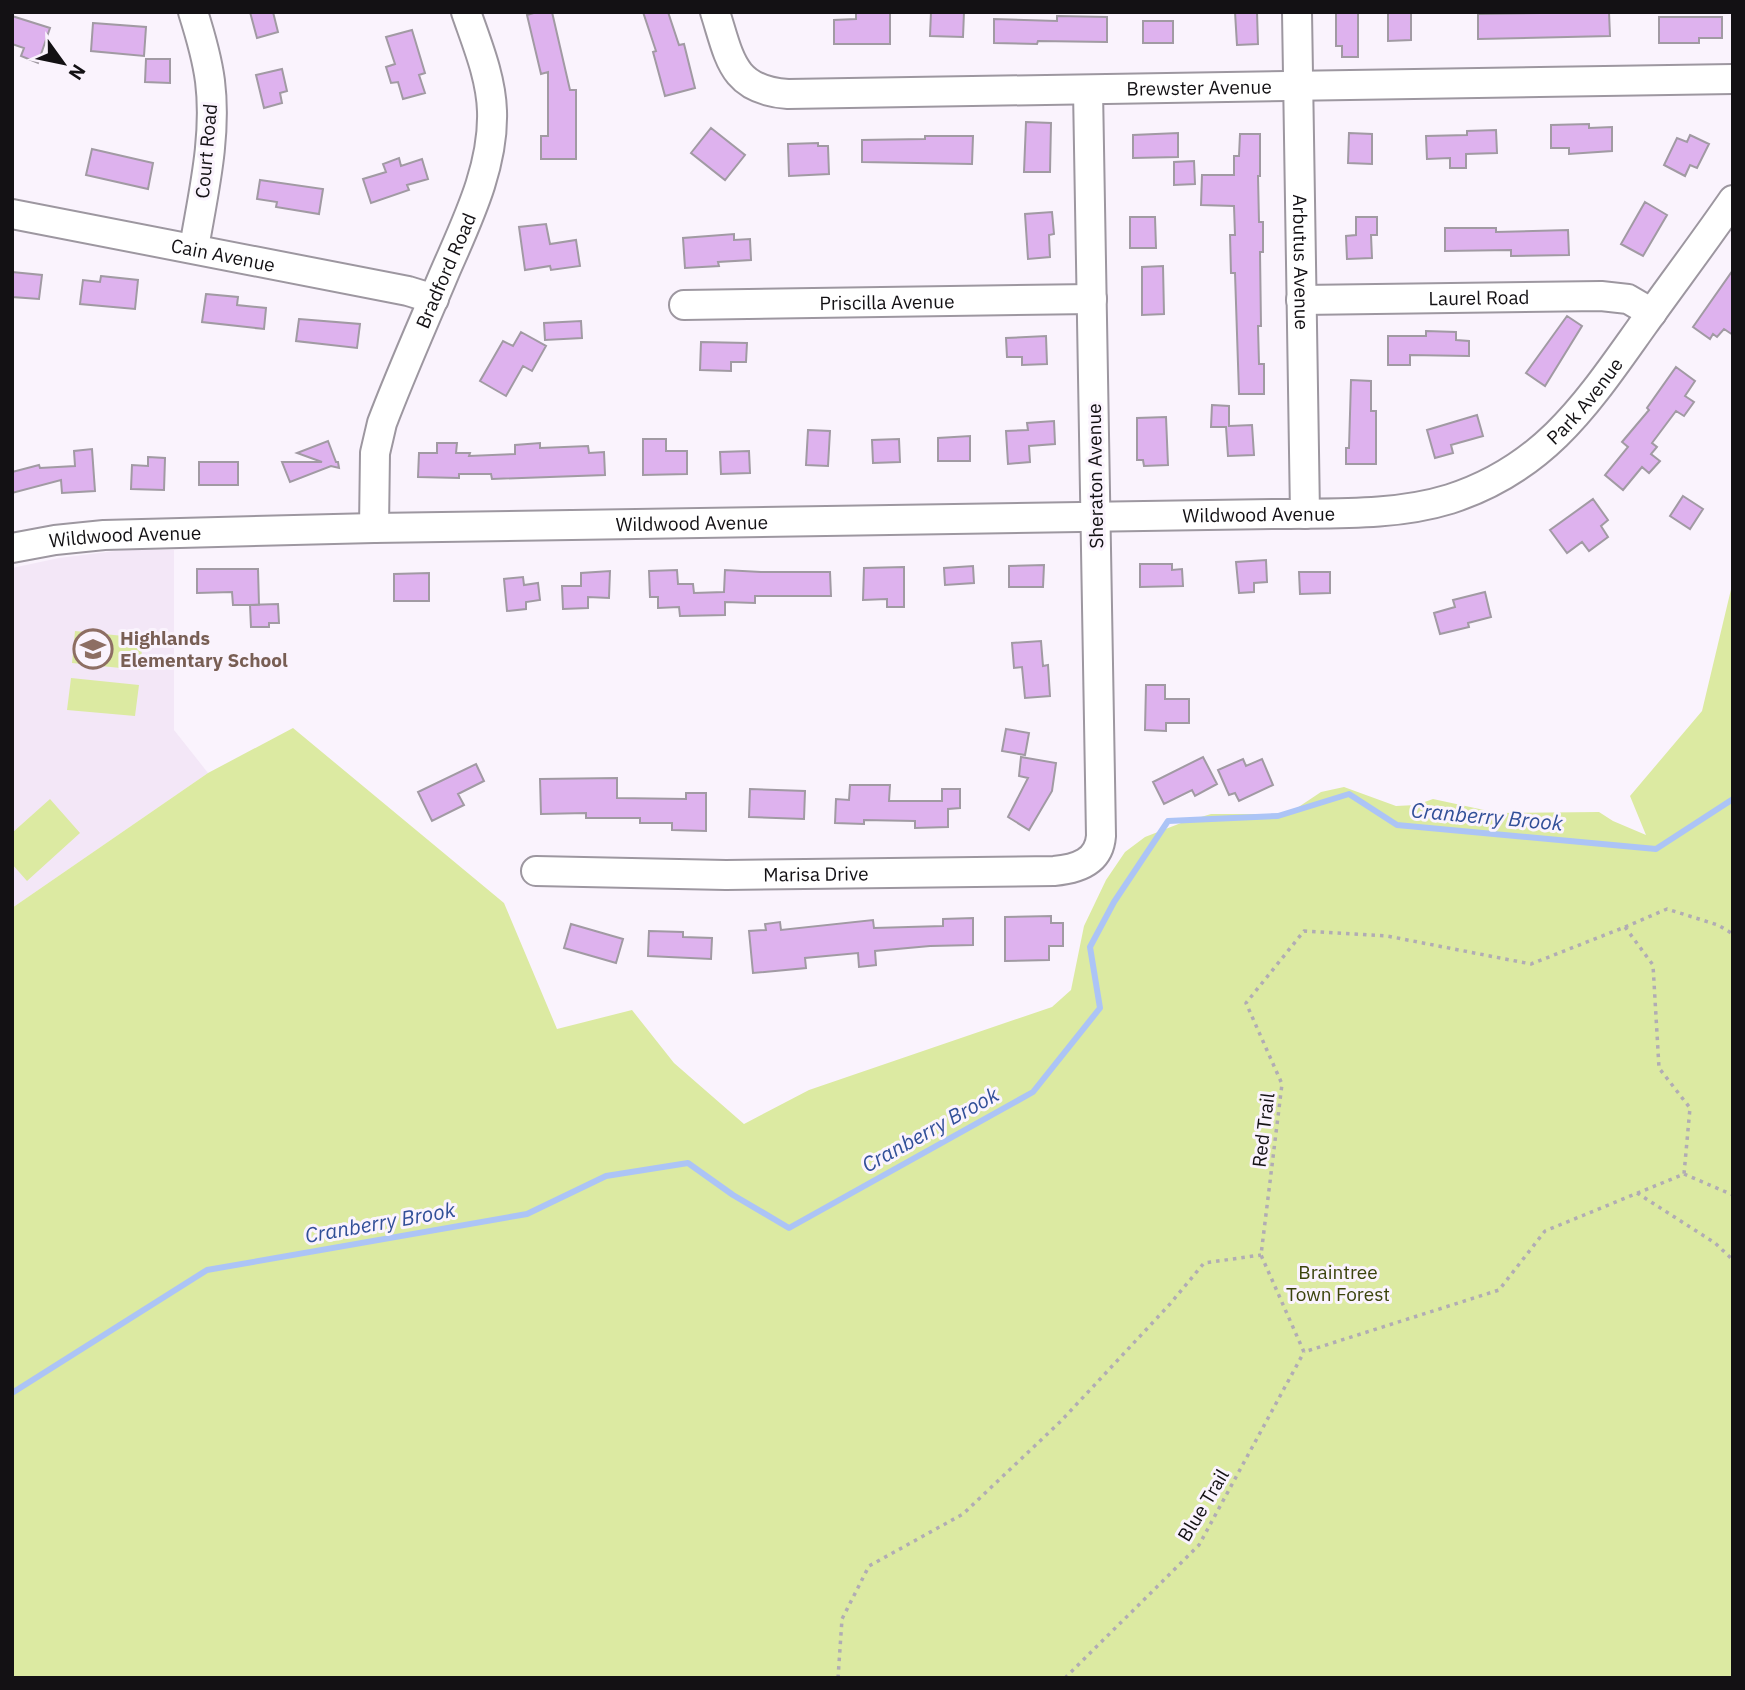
<svg xmlns="http://www.w3.org/2000/svg" width="1745" height="1690" viewBox="0 0 1745 1690" font-family="'IBM Plex Sans',sans-serif">
	<style>
		.built { fill: #f3e7f7 }
		.green { fill: #dceaa2 }
		.lines { fill: none; stroke-linecap: round; stroke-linejoin: round }
		.stream { stroke: #acc4f6; stroke-width: 6 }
		.building { fill: #deb2ee; stroke: #a19aa3; stroke-width: 2 }
		.minor-casing { stroke: #9d97a0; stroke-width: 32 }
		.path { stroke: #b1acb4; stroke-width: 3.5; stroke-dasharray: 3.5 5; stroke-linecap: butt }
		.minor { stroke: #fff; stroke-width: 28 }
		.labels { text-anchor: middle; dominant-baseline: central; stroke-width: 6; stroke-linejoin: round; paint-order: stroke }
		.street-label { font-size: 19px; fill: #131114; stroke: #faf3fd }
		.education-label { font-size: 19px; font-weight: bold; fill: #785e54; stroke: #faf3fd; text-anchor: start }
		.park-label { font-size: 19px; fill: #3b430c; stroke: #faf3fd }
		.water-label { font-size: 21px; font-style: italic; fill: #314f98; stroke: #faf3fd }
	</style>
	<rect width="100%" height="100%" fill="#faf3fd"/>
	<!-- built -->
	<path class="built" d="M123,550h51v180l34,43 -196,135v-340l47,-10z"/>
	<!-- green -->
	<path class="green" d="M1733,581v1097h-1721v-770l196,-135 85,-45 211,175 53,126 75,-19 42,53 70,61 65,-34 243,-83 19,-17 13,-64 22,-46 19,-28 20,-15 36,-14 30,-9h77l33,-22 23,-5 52,19 20,-1 17,-6 65,14 101,-1 14,9 33,14 -16,-39 72,-85z
		M75,631l68,7 -3,32 -68,-7z
		M71,678l68,7 -4,31 -68,-6z
		M50,799l30,34 -53,48 -15,-17v-31z"/>
	<g class="lines">
		<!-- stream -->
		<path class="stream" d="M12,1393l195,-123 320,-56 79,-38 82,-13 45,32 56,33 244,-136 67,-84 -10,-61 24,-45 54,-81 110,-5 71,-22 48,31 259,24 77,-50"/>
	</g>
	<!-- building -->
	<path class="building" d="M250,12h23l5,20 -21,6z
		M537,12h15l18,78h6v69h-35v-23h7v-64l-7,2 -14,-59z
		M643,12h25l11,33 5,-1 11,44 -30,8 -12,-44 3,-1z
		M856,12h34v32h-56v-24l22,-1z
		M931,12h33l-1,25 -33,-1z
		M1235,12h22l1,32 -21,1z
		M1336,12h22v45h-16v-11h-6z
		M1388,12h23v28l-23,1z
		M1609,12l1,24 -132,3v-25z
		M12,16l38,12 -12,35 -17,-7 3,-8 -12,-4z
		M1057,16l50,1v25l-69,-1 -1,3 -43,-1v-24l63,2z
		M1659,17h63v21h-23v5h-40z
		M1143,21h30v22h-30z
		M93,23l53,4 -2,29 -53,-5z
		M412,30l13,43 -6,2 6,18 -22,6 -5,-17 -7,1 -5,-16 9,-3 -9,-27z
		M146,59h24v24l-25,-1z
		M282,69l5,22 -7,2 2,10 -18,5 -8,-33z
		M1026,122l25,1 -1,49h-26z
		M1589,124v4l23,-1v24l-43,3v-6h-18v-23z
		M711,128l34,27 -20,25 -34,-27z
		M1496,130l1,23 -31,1v14h-16v-10l-23,1 -1,-23 41,-1v-4z
		M1178,133v24l-45,1v-23z
		M1349,133l23,1v30l-24,-1z
		M1240,134h20v42h-2l1,46h4v30h-3l1,74h-3l1,38h5v30h-25l-4,-121h-4l-1,-38h5l-1,-29 -33,-1 1,-30h32v-19h5z
		M1690,135l19,9 -12,24 -7,-3 -5,11 -21,-11 13,-27 10,4z
		M925,136h48l-1,28 -110,-2v-22l63,-1z
		M818,143v3h10l1,28 -40,2 -1,-32z
		M92,149l61,14 -5,26 -62,-14z
		M399,158l2,8 21,-7 6,20 -21,6 2,5 -38,13 -8,-24 23,-7 -3,-8z
		M1194,161l1,23 -21,1v-23z
		M260,180l63,9 -4,25 -43,-7 1,-5 -20,-3z
		M1645,202l22,13 -24,41 -22,-12z
		M1052,212l2,22 -5,1 1,22 -22,2 -3,-45z
		M1130,217h25l1,31h-26z
		M1356,217h21v18h-6l1,23 -25,1 -1,-23 10,-1z
		M546,224l4,20 26,-4 4,26 -29,4 -1,-4 -25,4 -6,-43z
		M1445,228h51v4l72,-2 1,25 -58,1v-6l-66,1z
		M734,234v6l16,-1 1,21 -33,2 1,4 -34,2 -2,-30z
		M1163,266l1,48 -22,1v-48z
		M1733,270v65l-9,-6 -7,8 -4,-3 -3,5 -17,-12z
		M12,272l30,3 -3,24 -27,-2z
		M101,276l37,4 -3,29 -55,-5 3,-24 17,2z
		M206,294l32,3 -1,8 29,3 -2,21 -62,-7z
		M1567,316l15,10 -37,60 -19,-13z
		M299,319l61,5 -3,24 -61,-7z
		M581,321l1,17 -37,2 -1,-17z
		M1426,331l30,1v8l13,1v15l-59,-1v10h-22v-29h38z
		M521,332l25,14 -14,25 -9,-5 -17,30 -26,-15 23,-40 10,5z
		M1046,336l1,28 -25,1v-8h-15l-1,-19z
		M701,342l46,1 -1,19h-15v9l-31,-1z
		M1676,367l19,14 -10,15 9,6 -10,14 -8,-5 -24,32 5,4 -6,7 9,7 -11,12 -7,-6 -19,23 -18,-15 23,-28 -6,-5 27,-32 -2,-2z
		M1351,380l20,1v30h5v53h-30v-16h3z
		M1212,405l17,1v20l23,-1 2,30 -26,1 -2,-29h-15z
		M1477,415l6,21 -32,9 2,8 -18,5 -8,-28z
		M1166,417l2,48 -24,1 -1,-6h-6v-42z
		M1054,421l1,23 -26,2 1,16 -22,2 -2,-33 22,-1 -1,-7z
		M808,430l22,1 -2,35 -22,-1z
		M970,436v25h-32v-23z
		M643,439h23v12h21v23l-44,1z
		M899,439l1,23 -27,1 -1,-23z
		M328,441l8,21h2l1,6 -8,-2 -41,16 -8,-20h40l-25,-9z
		M437,443h20l-1,10h14l-1,3 46,-2v-9l25,-2v5l48,-2 1,7 15,-1 1,23 -113,4 -1,-5h-32v4l-41,-1 1,-24h18z
		M92,449l3,42 -33,2 -1,-13 -49,13v-21l27,-7 1,3 35,-2 -1,-15z
		M749,451l1,22 -29,1 -1,-22z
		M148,457l17,1 -1,32 -33,-1 1,-24 16,1z
		M199,462h39v23h-39z
		M1683,496l20,13 -13,20 -20,-13z
		M1593,499l15,21 -7,6 7,11 -19,14 -7,-9 -15,11 -17,-23z
		M1266,560l1,22 -13,1v9l-15,1 -3,-31z
		M1140,564h32v6l10,-1 1,17 -43,1z
		M1044,565l-1,22h-34v-21z
		M973,566l1,17 -29,2 -1,-17z
		M904,567v40h-17v-8l-24,1 1,-32z
		M197,569h61l1,36h-26l-1,-13 -35,1z
		M677,570l1,14h15l1,9 30,-1 1,-22 36,2h69l1,24h-76v7l-30,-1v13l-45,1 -1,-9 -21,1v-11h-8l-1,-26z
		M610,571l-1,27 -21,-1v11l-25,1 -1,-23h19v-13z
		M1299,572h31v21l-30,1z
		M429,573v28h-35v-27z
		M523,577l1,8 14,-2 2,17 -14,2v7l-19,2 -3,-32z
		M1485,592l6,25 -23,6 1,4 -29,7 -6,-21 21,-6 -2,-7z
		M278,604l1,19h-10v4h-18l-1,-22z
		M1041,641l2,25 5,-1 2,31 -25,2 -3,-31 -8,1 -2,-25z
		M1146,685h19v14h24v24h-23v8l-21,-1z
		M1006,729l23,4 -4,22 -23,-4z
		M1021,757l35,6 -4,28 -23,39 -21,-13 20,-39 -9,-2z
		M1203,757l14,27 -22,12 -3,-6 -28,14 -11,-22z
		M1243,759l3,7 16,-7 11,26 -34,16 -4,-8 -6,2 -11,-25z
		M476,764l8,17 -26,13 6,11 -32,16 -14,-29z
		M617,778v20l69,1v-6h20v38l-34,-1v-7h-32v-5h-54v-5l-45,1 -1,-35z
		M850,785h40l-1,16h53v-12h18v19l-12,1v18l-33,1v-7l-51,-1v4l-29,-1 1,-24 13,1z
		M750,789l55,2 -1,28 -55,-2z
		M1051,916v7h12v23h-14v14l-44,1v-44z
		M973,918v27l-43,1 -55,5 1,14 -17,2 -1,-14 -53,5 1,10 -53,5 -4,-42 17,-1 -1,-6 15,-2 1,8 92,-10 1,8 69,-2v-7z
		M571,924l52,15 -7,24 -52,-15z
		M649,931l34,1v5l29,1 -1,21 -63,-3z"/>
	<g class="lines">
		<!-- minor casing -->
		<g class="minor-casing">
			<g id="minor">
				<path d="M193,12c7,22 14,46 17,69 7,56 -7,113 -16,167"/>
				<path id="s1" d="M715,12c15,47 17,78 73,82l945,-15"/>
				<path id="s2" d="M1297,12l8,502"/>
				<path id="s3" d="M12,214l396,77 26,8"/>
				<path id="s4" d="M1301,300l300,-4 27,3 24,14"/>
				<path id="s5" d="M684,305l408,-6"/>
				<path id="s6" d="M374,528l1,-75 7,-30c19,-50 41,-99 62,-149 22,-51 50,-106 48,-163 -1,-34 -15,-67 -26,-99"/>
				<path id="s7" d="M12,548l43,-8 49,-5 270,-7 903,-14c57,-1 118,2 173,-15 96,-31 138,-97 193,-174 30,-42 61,-83 90,-125"/>
				<path id="s8" d="M536,871l190,4 328,-4c23,-2 45,-9 47,-35l-13,-746"/>
			</g>
		</g>
		<!-- path -->
		<path class="path" d="M1625,927l28,38 6,103 31,40 -6,66 -139,57 -46,59 -195,62 -43,-97 21,-171 -36,-81 58,-72 83,5 144,28z
			M1625,927l42,-18 51,16 15,9
			M1684,1174l49,21
			M1637,1193l78,50 18,17
			M838,1678l4,-59 27,-53 94,-52 98,-93 109,-117 34,-41 57,-8
			M1065,1678l134,-133 105,-193"/>
		<!-- minor -->
		<use href="#minor" class="minor"/>
	</g>
	<!-- icons -->
	<defs>
		<g id="school-ring" transform="scale(2.0125)"><circle r="9.5" fill="#faf3fd" stroke="#8d6e63" stroke-width="1.5"/><path d="M0-5L7-2L0 1L-7-2ZM-4 1L0 2.5L4 1V4Q0 6-4 4Z" fill="#8d6e63"/></g>
	</defs>
	<g fill-rule="evenodd">
		<use href="#school-ring" x="93" y="649"/>
	</g>
	<g class="labels">
		<!-- street labels -->
		<g class="street-label">
			<text stroke="none"><textPath href="#s1" startOffset="532">Brewster Avenue</textPath></text>
			<text transform="translate(206 151) rotate(-85)">Court Road</text>
			<text stroke="none"><textPath href="#s3" startOffset="215">Cain Avenue</textPath></text>
			<text stroke="none"><textPath href="#s2" startOffset="250">Arbutus Avenue</textPath></text>
			<text stroke="none"><textPath href="#s6" startOffset="271">Bradford Road</textPath></text>
			<text stroke="none"><textPath href="#s4" startOffset="178">Laurel Road</textPath></text>
			<text stroke="none"><textPath href="#s5" startOffset="203">Priscilla Avenue</textPath></text>
			<text stroke="none"><textPath href="#s7" startOffset="1610">Park Avenue</textPath></text>
			<text transform="translate(1095 476) rotate(-91)">Sheraton Avenue</text>
			<text stroke="none"><textPath href="#s7" startOffset="1248">Wildwood Avenue</textPath></text>
			<text stroke="none"><textPath href="#s7" startOffset="681">Wildwood Avenue</textPath></text>
			<text stroke="none"><textPath href="#s7" startOffset="114">Wildwood Avenue</textPath></text>
			<text stroke="none"><textPath href="#s8" startOffset="280">Marisa Drive</textPath></text>
			<text transform="translate(1263 1130) rotate(-83)">Red Trail</text>
			<text transform="translate(1203 1505) rotate(-59)">Blue Trail</text>
		</g>
		<!-- education labels -->
		<g class="education-label">
			<text x="120" y="638">Highlands<tspan x="120" dy="22">Elementary School</tspan></text>
		</g>
		<!-- park labels -->
		<g class="park-label">
			<text x="1338" y="1272">Braintree<tspan x="1338" dy="22">Town Forest</tspan></text>
		</g>
		<!-- water labels -->
		<g class="water-label">
			<text transform="translate(1487 816) rotate(5)">Cranberry Brook</text>
			<text transform="translate(930 1129) rotate(-29)">Cranberry Brook</text>
			<text transform="translate(380 1222) rotate(-10)">Cranberry Brook</text>
		</g>
	</g>
	<!-- border -->
	<rect width="1745" height="1690" fill="none" stroke="#131114" stroke-width="28"/>
	<!-- north arrow -->
	<g transform="translate(63 63) rotate(123)" stroke="#faf3fd" stroke-width="5" paint-order="stroke">
	<path d="M0-5L12 26L0 18L-12 26Z" fill="#131114"/>
	<text y="-10" font-size="19" font-weight="bold" text-anchor="middle" fill="#131114">N</text>
	</g>
</svg>
